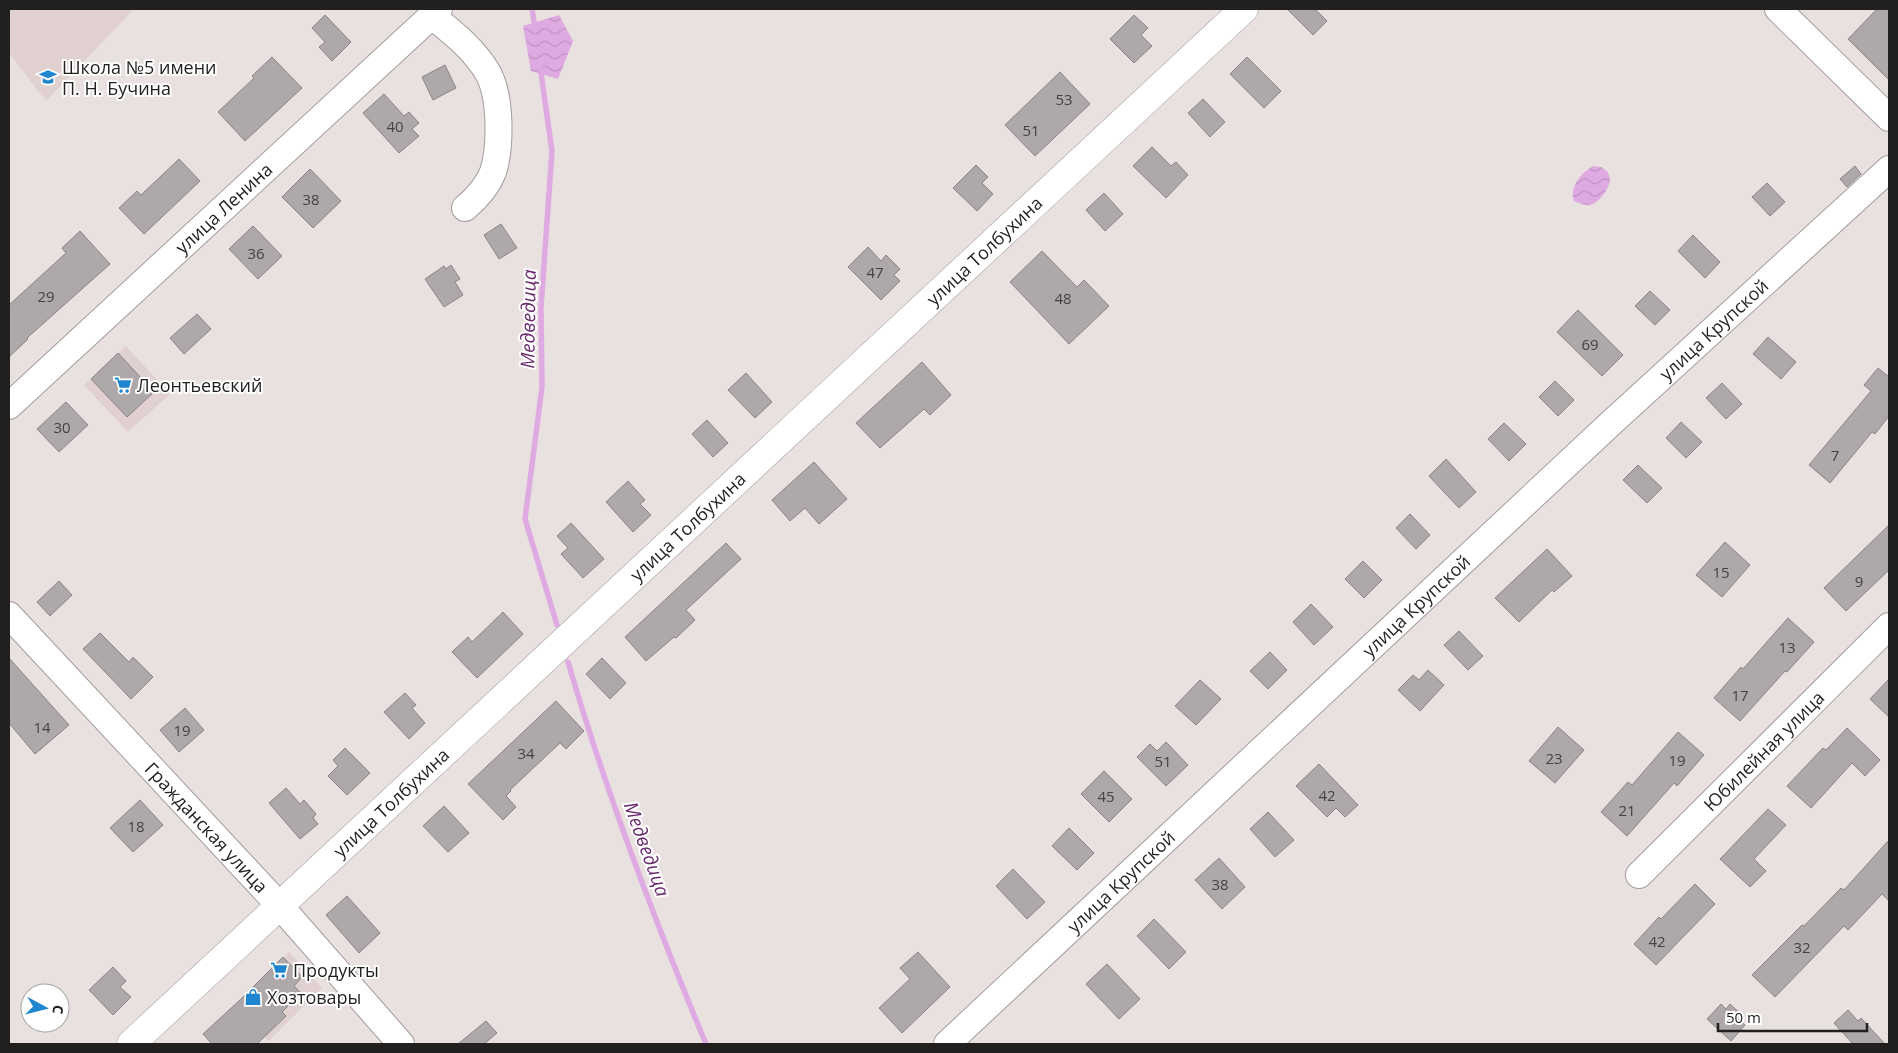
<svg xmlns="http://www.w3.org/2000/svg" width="1898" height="1053" viewBox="0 0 1898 1053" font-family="'Open Sans',sans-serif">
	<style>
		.built { fill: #e0d0d0 }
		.water { fill: url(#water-waves) }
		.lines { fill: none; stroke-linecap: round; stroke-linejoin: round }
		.stream { stroke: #dfaae2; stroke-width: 5.5 }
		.building { fill: #afa8ab; stroke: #8a8486 }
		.minor-casing { stroke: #a49c9c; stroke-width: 28 }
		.major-casing { stroke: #a49c9c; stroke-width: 29 }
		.minor { stroke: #fff; stroke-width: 26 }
		.major { stroke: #fff; stroke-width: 28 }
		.labels { text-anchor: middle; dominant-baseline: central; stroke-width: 4; stroke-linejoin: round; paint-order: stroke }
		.number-label { font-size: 15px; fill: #454142 }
		.poi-label { font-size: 18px; fill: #221f1f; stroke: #fff; text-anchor: start }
		.street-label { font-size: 18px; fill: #221f1f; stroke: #fff }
		.water-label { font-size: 19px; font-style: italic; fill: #692b6e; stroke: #fff }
	</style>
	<defs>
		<pattern id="water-waves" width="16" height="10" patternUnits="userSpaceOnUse" patternTransform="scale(1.25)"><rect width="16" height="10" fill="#dfaae2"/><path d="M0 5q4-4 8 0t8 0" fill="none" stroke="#bf92c1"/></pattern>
	</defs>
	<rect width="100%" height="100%" fill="#e9e0e0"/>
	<!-- built -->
	<path class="built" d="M9,9h125l-88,92 -37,-48z
		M126,346l44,48 -42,38 -44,-47z
		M289,952l33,36 -53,53 -35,-36z"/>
	<!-- water -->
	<path class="water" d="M559,15l14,26 -15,38 -27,-8 -8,-45z
		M1593,166l8,1 6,4c1,3 3,5 3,8 0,9 -11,24 -20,26 -5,1 -11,-2 -16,-4 -5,-14 7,-28 19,-35z"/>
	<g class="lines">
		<!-- stream -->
		<path class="stream" d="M532,9l3,19
			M540,66l12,85 -11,156 1,80 -17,132 32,106
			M568,662c38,130 86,257 138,382"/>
	</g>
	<!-- building -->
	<path class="building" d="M1287,9h28l12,12 -14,14z
		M1877,9h12v71l-41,-41z
		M325,15l26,27 -19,19 -13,-14 6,-5 -13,-14z
		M1134,15l14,13 -7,7 11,11 -18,17 -24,-24z
		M272,57l30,31 -57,53 -27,-29 36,-34 -2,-2z
		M1247,57l34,34 -17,17 -34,-34z
		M445,65l11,23 -23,12 -11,-23z
		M1060,72l30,32 -55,52 -30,-31z
		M384,94l20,22 5,-4 10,11 -7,6 7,7 -20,17 -36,-40z
		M1203,99l22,23 -15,15 -22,-24z
		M1152,147l19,19 5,-4 12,13 -22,23 -33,-32z
		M179,159l21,22 -56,53 -25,-26 18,-17 4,4z
		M976,165l12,12 -6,6 11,11 -16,17 -24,-23z
		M1855,166l6,8 -14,13 -7,-8z
		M310,169l31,32 -28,27 -31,-31z
		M1767,183l18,19 -15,14 -18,-19z
		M1104,193l19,21 -18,17 -19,-21z
		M501,224l16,24 -18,11 -15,-24z
		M253,226l29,30 -24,23 -29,-30z
		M80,231l30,33 -83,74 1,1 -19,18v-52l57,-52 -4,-5z
		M1693,235l27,27 -15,16 -27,-27z
		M868,247l13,14 5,-6 14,14 -6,6 6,6 -19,19 -33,-33z
		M1042,251l35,36 7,-7 25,26 -40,38 -59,-62z
		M451,265l9,14 -5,3 8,13 -19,12 -19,-28 19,-13 2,3z
		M1650,291l20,19 -15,15 -20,-19z
		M1578,310l45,45 -21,21 -45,-44z
		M197,314l14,15 -27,25 -14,-16z
		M1768,337l28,25 -15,17 -28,-25z
		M118,353l36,39 -27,25 -36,-38z
		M922,362l29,33 -21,20 -6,-6 -44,39 -24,-25z
		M1878,368l11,9v39l-14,18 -3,-2 -42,51 -21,-18 62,-74 -7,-6z
		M746,373l26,29 -17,16 -27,-28z
		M1555,381l19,19 -16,16 -19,-19z
		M1722,383l20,21 -16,15 -20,-21z
		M66,402l22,23 -29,27 -22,-23z
		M707,420l21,23 -15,14 -21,-23z
		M1681,422l21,20 -16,16 -20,-20z
		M1504,423l22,21 -17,17 -21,-22z
		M1446,459l30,33 -17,16 -30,-32z
		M814,462l33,37 -28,25 -14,-16 -15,13 -18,-21z
		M1638,465l24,23 -15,15 -24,-23z
		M628,481l17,19 -5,4 11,11 -18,17 -27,-30z
		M1410,514l20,21 -14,14 -20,-21z
		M571,523l33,36 -21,19 -22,-24 7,-6 -11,-12z
		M1889,525v45l-43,41 -22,-23z
		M1725,542l25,23 -28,32 -26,-22z
		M726,543l15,16 -55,51 9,10 -19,18 -2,-1 -28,24 -21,-24z
		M1547,549l25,27 -18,16 -2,-2 -33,32 -24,-24z
		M1363,561l19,19 -18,18 -19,-19z
		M59,581l13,14 -22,21 -13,-14z
		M1311,604l22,23 -19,18 -21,-23z
		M503,612l20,22 -46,44 -25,-26 16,-15 4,5z
		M1788,618l26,24 -27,30 -2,-1 -45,50 -26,-23 27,-31 2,2z
		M1459,631l24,25 -15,14 -24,-25z
		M100,633l29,29 4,-5 20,20 -22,22 -48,-50z
		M1270,652l17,18 -19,19 -18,-18z
		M9,658l60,67 -34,29 -26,-31z
		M602,658l24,25 -16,16 -24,-25z
		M1428,670l16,15 -24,26 -22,-21 15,-15 6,5z
		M1889,679v38l-19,-18z
		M1200,680l21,19 -25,26 -21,-19z
		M405,693l11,12 -4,3 13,15 -16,16 -25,-27z
		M556,701l28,30 -18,18 -6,-6 -50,47 1,1 -5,5 10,11 -13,13 -35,-36z
		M185,708l19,22 -25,22 -19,-22z
		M1558,727l26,23 -29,33 -26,-22z
		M1847,728l33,32 -15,16 -13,-13 -41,45 -24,-22 36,-38 3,2z
		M1678,732l26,23 -27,31 -3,-3 -47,53 -26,-24 27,-30 4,3z
		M1166,742l22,23 -22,21 -29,-29 13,-13 7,7z
		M345,748l25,25 -23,22 -19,-19 10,-10 -5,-6z
		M1319,764l39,41 -13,12 -9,-9 -9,9 -31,-31z
		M1104,771l28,28 -23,23 -28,-28z
		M286,788l14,16 4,-4 12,14 -3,4 5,6 -18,15 -31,-36z
		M140,800l23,25 -30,27 -23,-24z
		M444,806l25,27 -21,19 -25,-26z
		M1768,809l18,16 -32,34 12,12 -16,16 -30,-28z
		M1268,812l26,28 -19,17 -25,-28z
		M1069,828l25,25 -17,17 -25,-24z
		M1889,840v61l-7,-7 -34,36 -4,-4 -69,71 -23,-22 50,-50 2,1 37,-38 3,2z
		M1219,858l26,29 -23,22 -27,-29z
		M1013,869l32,33 -18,17 -31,-33z
		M1695,884l20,20 -59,61 -22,-21 25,-27 2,2z
		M347,896l33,37 -21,20 -33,-38z
		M1154,919l32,33 -17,17 -32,-33z
		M918,952l32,35 -48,46 -23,-25 31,-29 -10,-11z
		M283,957l19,20 -8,9 7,7 -19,19 4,4 -29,28h-45l-9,-10 38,-35z
		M1107,964l33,35 -21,20 -33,-35z
		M113,967l13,14 -6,6 11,10 -18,18 -24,-25z
		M1721,1004l5,5 4,-5 12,11 -4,4 7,6 -14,16 -24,-22z
		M1848,1010l10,11 3,-3 24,26h-32l-19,-21z
		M486,1021l11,12 -13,11h-26z"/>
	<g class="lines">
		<!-- minor casing -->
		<g class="minor-casing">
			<g id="minor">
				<path d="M1778,9l111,109"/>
				<path d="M432,16c21,17 42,33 56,57 13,23 13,74 5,99 -6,15 -16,26 -28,36"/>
				<path id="s1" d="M9,406l430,-397"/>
				<path id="s2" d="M9,615l271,291 121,138"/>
				<path id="s3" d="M1639,875l250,-249"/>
				<path id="s4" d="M947,1044l663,-620 279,-255"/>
			</g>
		</g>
		<!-- major casing -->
		<g class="major-casing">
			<g id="major">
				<path id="s5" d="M131,1044l1113,-1035"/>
			</g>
		</g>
		<!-- minor -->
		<use href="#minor" class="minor"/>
		<!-- major -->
		<use href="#major" class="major"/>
	</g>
	<!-- icons -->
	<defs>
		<g id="school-bare" transform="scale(1.35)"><path d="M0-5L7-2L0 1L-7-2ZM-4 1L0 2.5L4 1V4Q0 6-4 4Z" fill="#1f85cf" stroke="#fff" stroke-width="2.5" paint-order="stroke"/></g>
		<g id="supermarket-bare" transform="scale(1.35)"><path d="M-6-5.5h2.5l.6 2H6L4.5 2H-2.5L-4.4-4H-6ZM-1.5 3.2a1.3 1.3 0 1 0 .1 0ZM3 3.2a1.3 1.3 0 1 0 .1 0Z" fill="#1f85cf" stroke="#fff" stroke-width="2.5" paint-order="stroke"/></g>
		<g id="shop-bare" transform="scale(1.35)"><path d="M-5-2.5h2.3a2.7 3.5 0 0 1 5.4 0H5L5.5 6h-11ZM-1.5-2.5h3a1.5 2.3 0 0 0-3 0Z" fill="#1f85cf" stroke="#fff" stroke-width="2.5" paint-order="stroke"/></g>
	</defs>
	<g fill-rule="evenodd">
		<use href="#school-bare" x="48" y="77"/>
		<use href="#supermarket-bare" x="123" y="385"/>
		<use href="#supermarket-bare" x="279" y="970"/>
		<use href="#shop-bare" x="253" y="997"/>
	</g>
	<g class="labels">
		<!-- number labels -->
		<g class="number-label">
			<text x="1064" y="99">53</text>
			<text x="395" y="126">40</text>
			<text x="1031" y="130">51</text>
			<text x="311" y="199">38</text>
			<text x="256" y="253">36</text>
			<text x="875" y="272">47</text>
			<text x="46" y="296">29</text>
			<text x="1063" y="298">48</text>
			<text x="1590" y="344">69</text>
			<text x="62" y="427">30</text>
			<text x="1835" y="455">7</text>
			<text x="1721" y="572">15</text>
			<text x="1859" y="581">9</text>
			<text x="1787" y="647">13</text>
			<text x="1740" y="695">17</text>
			<text x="42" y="727">14</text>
			<text x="182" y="730">19</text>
			<text x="526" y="753">34</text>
			<text x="1554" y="758">23</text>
			<text x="1677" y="760">19</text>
			<text x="1163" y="761">51</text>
			<text x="1327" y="795">42</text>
			<text x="1106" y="796">45</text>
			<text x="1627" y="810">21</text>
			<text x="136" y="826">18</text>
			<text x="1220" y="884">38</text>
			<text x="1657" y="941">42</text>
			<text x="1802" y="947">32</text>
		</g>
		<!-- poi labels -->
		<g class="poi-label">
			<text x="62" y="67">Школа №5 имени<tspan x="62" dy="21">П. Н. Бучина</tspan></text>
			<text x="137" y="385">Леонтьевский</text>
			<text x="293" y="970">Продукты</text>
			<text x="267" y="997">Хозтовары</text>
		</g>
		<!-- street labels -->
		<g class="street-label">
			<text stroke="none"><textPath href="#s1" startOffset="292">улица Ленина</textPath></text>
			<text stroke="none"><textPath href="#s5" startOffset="1165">улица Толбухина</textPath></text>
			<text stroke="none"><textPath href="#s4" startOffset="1048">улица Крупской</textPath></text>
			<text stroke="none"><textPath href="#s5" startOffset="760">улица Толбухина</textPath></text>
			<text stroke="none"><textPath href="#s4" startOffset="642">улица Крупской</textPath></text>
			<text stroke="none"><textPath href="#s3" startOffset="176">Юбилейная улица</textPath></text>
			<text stroke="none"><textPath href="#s5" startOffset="355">улица Толбухина</textPath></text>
			<text stroke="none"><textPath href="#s2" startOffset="290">Гражданская улица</textPath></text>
			<text stroke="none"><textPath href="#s4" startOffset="238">улица Крупской</textPath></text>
		</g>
		<!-- water labels -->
		<g class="water-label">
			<text transform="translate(528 319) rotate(-89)">Медведица</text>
			<text transform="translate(647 849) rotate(70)">Медведица</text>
		</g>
	</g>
	<!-- border -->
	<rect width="1898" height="1053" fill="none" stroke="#221f1f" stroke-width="20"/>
	<!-- north arrow -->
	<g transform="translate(45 1008) rotate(97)"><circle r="24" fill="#ffffff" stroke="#a7a5a5"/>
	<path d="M0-4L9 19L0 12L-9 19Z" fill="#1f85cf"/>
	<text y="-8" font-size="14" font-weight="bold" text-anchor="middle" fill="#221f1f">С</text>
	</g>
	<!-- scale -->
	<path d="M1718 1023v8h149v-8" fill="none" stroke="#221f1f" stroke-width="2.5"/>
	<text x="1726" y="1023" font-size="15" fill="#221f1f" stroke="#ffffff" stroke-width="4" paint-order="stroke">50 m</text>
</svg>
